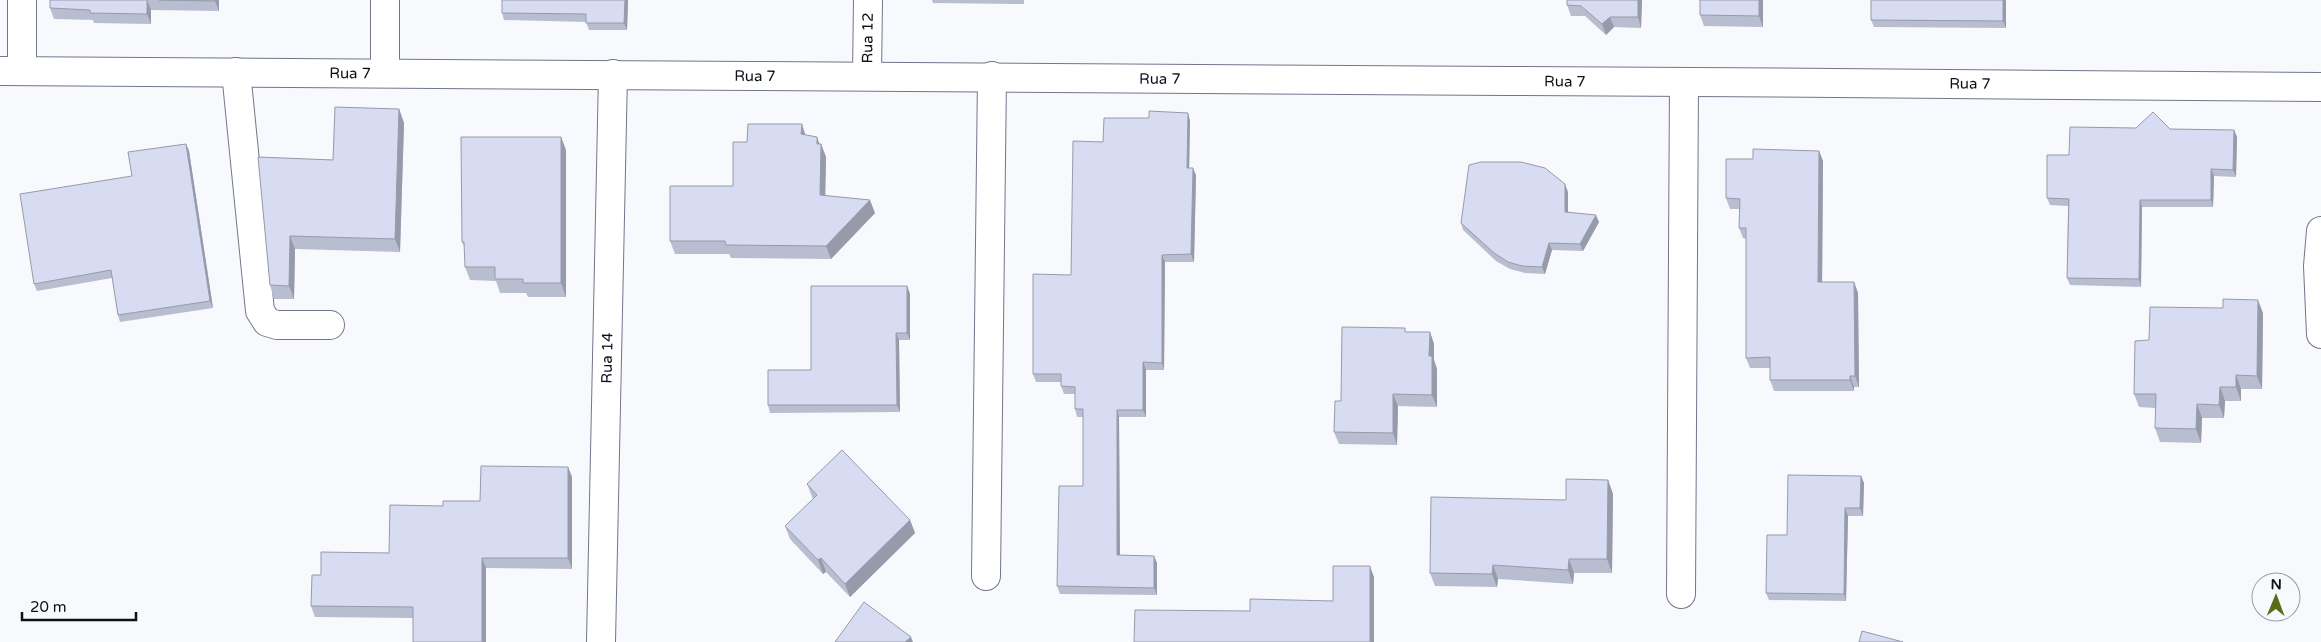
<svg xmlns="http://www.w3.org/2000/svg" width="2321" height="642" viewBox="0 0 2321 642" font-family="'Varela Round',sans-serif">
	<style>
		.lines { fill: none; stroke-linecap: round; stroke-linejoin: round }
		.minor-casing { stroke: #717689; stroke-width: 30 }
		.minor { stroke: #fff; stroke-width: 28 }
		.wall { fill: #b9bdd0 }
		.shaded-wall { fill: #969aa9 }
		.building { fill: #d7dcf2; stroke: #969aa9 }
		.labels { text-anchor: middle; dominant-baseline: central; stroke-width: 4; stroke-linejoin: round; paint-order: stroke }
		.street-label { font-size: 15px; fill: #0e1017; stroke: #f8f9fd }
	</style>
	<rect width="100%" height="100%" fill="#f8f9fd"/>
	<g class="lines">
		<!-- minor casing -->
		<g class="minor-casing">
			<g id="minor">
				<path id="s1" d="M0,71c502,3 1003,7 1505,10 272,2 544,2 816,6"/>
				<path d="M22,71v-71"/>
				<path d="M236,72l24,239 7,11 10,3h53"/>
				<path d="M385,73v-73"/>
				<path id="s2" d="M867,76l1,-76"/>
				<path d="M2321,231l-3,35 3,68"/>
				<path d="M986,576l6,-500"/>
				<path d="M1681,594l3,-512"/>
				<path id="s3" d="M601,642l12,-568"/>
			</g>
		</g>
		<!-- minor -->
		<use href="#minor" class="minor"/>
	</g>
	<!-- wall -->
	<path class="wall" d="M50,0h169v11l-68,-1v14l-57,-1 -1,-3 -39,-1 -4,-11z
		M502,0h126l-1,30h-38l-3,-8 -82,-2 -2,-7z
		M932,0h92v4l-91,-1z
		M1642,0l-1,28 -27,-1 -8,8 -21,-19h-14l-4,-11z
		M1763,0v27l-59,-1 -4,-11z
		M2006,0v28l-132,-1 -3,-7z
		M399,109l5,14 -4,129 -105,-3 -1,50h-20l-4,-14 -12,-128 75,3z
		M1188,113l2,8 -1,47 7,7 -2,87h-29l-1,108h-18v47h-27l1,138 34,1 3,7v32l-97,-1 -3,-8 26,-100v-69h-6l-2,-8v-15h-11l-3,-8v-4h-25l-3,-8 38,-99 32,-133 46,-24z
		M2170,129l64,1 3,7 -1,40 -22,-1 -1,31h-71l-1,80 -71,-2 -3,-7 1,-72 -18,-1 -3,-7 22,-43z
		M806,135l11,2 2,7h2l5,13 -1,38 50,18 -44,46 -100,-1 -2,-4h-54l-5,-13 63,-55 14,-44z
		M561,137l5,13v147h-38l-2,-4h-26l-4,-12 -26,-1 -5,-13v-19l-3,-6z
		M186,144l3,7 24,157 -93,14 -2,-7 -6,-37 -75,13 -3,-7 98,-108z
		M1819,151l4,10 -1,121h32l4,11 1,94h-5v4h-80l-4,-11v-12h-20l-4,-10v-119l-3,-1 -4,-10v-19h-9l-4,-11 27,-39z
		M1568,192v20l31,10 -16,29 -31,-1 -7,24 -20,-1 -15,-4 -14,-8 -33,-31 -2,-7z
		M907,286l3,8v46h-11l1,72 -130,1 -2,-8 43,-35z
		M2263,313l-1,76h-21v12h-16l-1,17h-22l-1,25 -41,-1 -5,-14 1,-20 -17,-1 -5,-13z
		M1407,332h23l4,12v16l3,9v38l-39,-1 -1,39 -58,-1 -5,-12 7,-31z
		M568,467l4,10v92l-86,-1v74h-73v-24l-98,-1 -4,-11 10,-31 68,-22 54,-47 37,-5z
		M1861,476l3,7 -1,33h-15l-2,85 -77,-1 -3,-7 21,-58z
		M1608,480l5,14 -1,79h-38l-1,11 -75,-5 -1,8 -62,-1 -5,-13 136,-73z
		M807,484l103,36 5,13 -65,64 -24,-25 -3,2 -33,-35 -5,-13 28,-27z"/>
	<!-- shaded-wall -->
	<path class="shaded-wall" d="M147,0l4,10v14l-4,-10z
		M215,0h4v11l-4,-10z
		M625,0h3l-1,30 -3,-7z
		M1638,0h4l-1,28 -3,-11z
		M1759,0h4v27l-4,-11z
		M2003,0h3v28l-3,-7z
		M1610,17l4,10 -8,8 -4,-11z
		M399,109l5,14 -4,129 -5,-13z
		M1188,113l2,8 -1,54 -2,-7z
		M802,124l4,13 -5,-3z
		M2234,130l3,7 -1,40 -3,-7z
		M561,137l5,13v147l-5,-14z
		M817,137l4,11v-4l5,13 -1,51 -5,-13z
		M186,144l3,7 24,157 -3,-7z
		M1819,151l4,10 -1,132 -4,-11z
		M1193,168l3,7 -2,87 -3,-8z
		M2211,169l3,7 -1,31 -2,-7z
		M1565,184l3,8v27l-3,-7z
		M870,200l5,13 -44,46 -5,-13z
		M2140,200l2,7 -1,80 -2,-8z
		M1596,215l3,7 -16,29 -3,-7z
		M290,236l5,13 -1,50 -5,-13z
		M1549,243l3,7 -7,24 -3,-7z
		M1162,255l3,7 -1,108 -2,-7z
		M1854,282l4,11 1,94 -4,-11z
		M907,286l3,8v46l-3,-7z
		M2258,300l5,13 -1,76 -5,-13z
		M1430,332l4,12v16l3,9v38l-5,-12 -3,-39z
		M896,333l3,7 1,72 -3,-7z
		M1143,362l3,8v47l-3,-7z
		M2236,375l5,14v12l-5,-14z
		M1850,376l4,11v4l-4,-11z
		M2220,387l5,14 -1,17 -5,-13z
		M1393,394l5,12 -1,39 -4,-12z
		M2197,404l5,14 -1,25 -5,-14z
		M1117,410l2,7 1,145 -3,-7z
		M568,467l4,10v92l-4,-11z
		M1861,476l3,7 -1,33 -3,-8z
		M1608,480l5,14 -1,79 -5,-14z
		M1845,508l3,8 -2,85 -2,-7z
		M910,520l5,13 -65,64 -5,-13z
		M1154,556l3,7v32l-3,-7z
		M482,558l4,10v74h-4z
		M821,558l5,14 -3,2 -5,-14z
		M1569,559l5,14 -1,11 -5,-14z
		M1493,565l5,14 -1,8 -5,-13z
		M1370,566l4,11v65h-4z
		M911,637l2,5h-8z"/>
	<!-- building -->
	<path class="building" d="M50,0h97v14l-57,-1v-3l-40,-2z
		M159,0h56v1z
		M502,0h123l-1,23h-38v-9l-84,-1z
		M1567,0h71v17h-28l-8,7 -21,-18 -14,-1z
		M1700,0h59v16l-59,-1z
		M1871,0h132v21l-132,-1z
		M335,107l64,2 -4,130 -105,-3 -1,50 -19,-1 -12,-128 75,3z
		M1149,111l39,2 -1,55h6l-2,86 -29,1v108l-19,-1v48h-26v145l37,1v32l-97,-2 2,-100h24v-77h-8v-22l-14,-1v-12h-28v-100l38,1 2,-134 30,1 1,-24h45z
		M2153,112l17,17 64,1 -1,40 -22,-1v31h-71l-1,79 -72,-1 2,-79 -22,-1v-43h22l1,-28 66,1z
		M748,124h54l-1,10 16,3v7h4l-1,51 50,5 -44,46 -100,-1 -1,-4h-55v-55h63v-44h14z
		M461,137h100v146h-38v-4h-28v-12h-30l-1,-25h-2z
		M186,144l24,157 -92,14 -7,-45 -77,14 -14,-90 112,-18 -4,-24z
		M1753,149l66,2 -1,131h36l1,94h-5v4h-80v-23l-24,1v-130h-7l1,-29 -14,-1v-39h27z
		M1481,162h40l24,6 20,16v28l31,3 -16,29 -31,-1 -7,24 -20,-1 -14,-4 -14,-9 -33,-30 8,-58z
		M811,286h96v47h-11l1,72h-129v-35h43z
		M2223,299l35,1 -1,76 -21,-1v12h-16l-1,18 -22,-1 -1,25 -41,-1 1,-34h-22l1,-53 14,-1 1,-33 73,1z
		M1342,327l63,1v4h25l-1,24h3v39l-39,-1v39l-59,-1 1,-31h6z
		M842,450l68,70 -65,64 -24,-26 -3,2 -33,-34 32,-31 -10,-11z
		M481,466l87,1v91h-86v84h-69v-35l-102,-1 1,-31h9v-23l68,1 1,-48 53,1v-5h37z
		M1788,475l73,1 -1,32h-15l-1,86 -78,-1 1,-58h20z
		M1566,479l42,1 -1,79h-38l-1,11 -75,-5 -1,9 -62,-1 1,-76 135,3z
		M1333,566h37v76h-236l1,-32 115,1v-12l83,2z
		M864,602l47,35 -6,5h-70z
		M1862,631l41,11h-44z"/>
	<g class="labels">
		<!-- street labels -->
		<g class="street-label">
			<text stroke="none"><textPath href="#s2" startOffset="38">Rua 12</textPath></text>
			<text stroke="none"><textPath href="#s1" startOffset="350">Rua 7</textPath></text>
			<text stroke="none"><textPath href="#s1" startOffset="755">Rua 7</textPath></text>
			<text stroke="none"><textPath href="#s1" startOffset="1160">Rua 7</textPath></text>
			<text stroke="none"><textPath href="#s1" startOffset="1565">Rua 7</textPath></text>
			<text stroke="none"><textPath href="#s1" startOffset="1970">Rua 7</textPath></text>
			<text stroke="none"><textPath href="#s3" startOffset="284">Rua 14</textPath></text>
		</g>
	</g>
	<!-- north arrow -->
	<g transform="translate(2276 597) rotate(1)"><circle r="24" fill="#f8f9fd" stroke="#9a9ca1"/>
	<path d="M0-4L9 19L0 12L-9 19Z" fill="#5c6b15"/>
	<text y="-8" font-size="14" font-weight="bold" text-anchor="middle" fill="#0e1017">N</text>
	</g>
	<!-- scale -->
	<path d="M22 612v8h114v-8" fill="none" stroke="#0e1017" stroke-width="2.5"/>
	<text x="30" y="612" font-size="15" fill="#0e1017" stroke="#f8f9fd" stroke-width="4" paint-order="stroke">20 m</text>
</svg>
